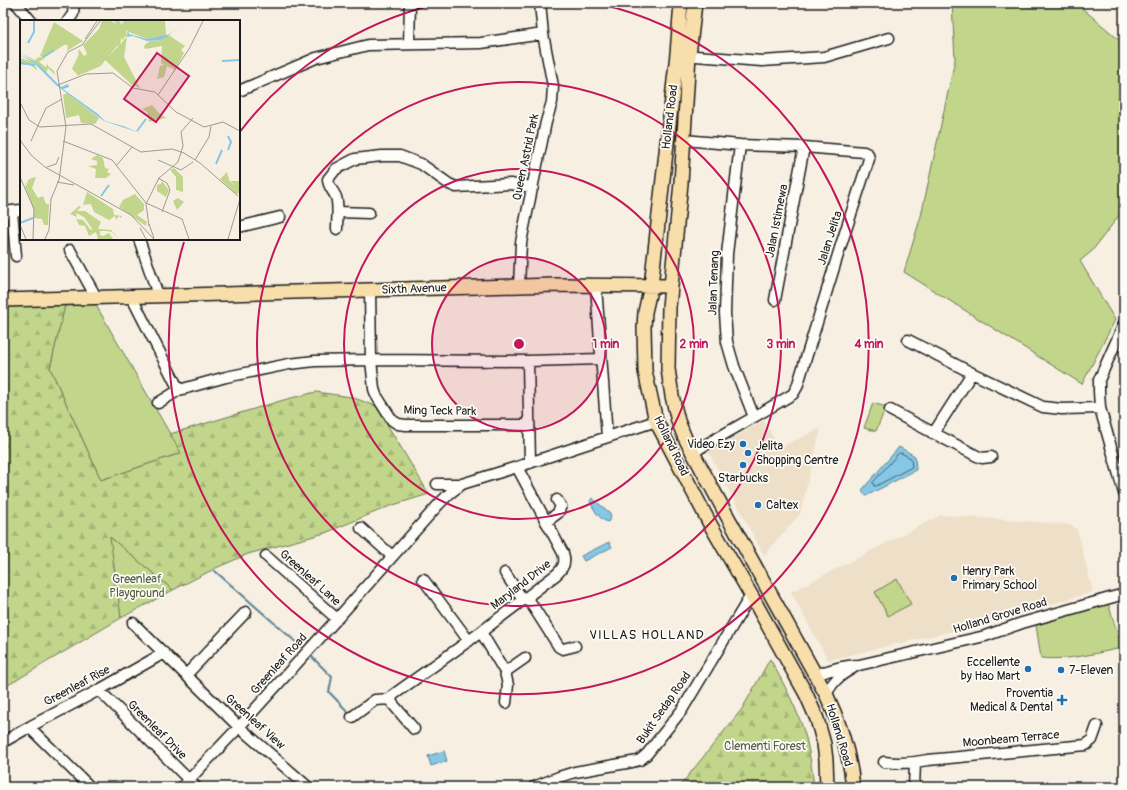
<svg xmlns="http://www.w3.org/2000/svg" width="1127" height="790" viewBox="0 0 1127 790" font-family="Pangolin,sans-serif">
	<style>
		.built { fill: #eedfc8 }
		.green { fill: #c1d68b; stroke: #6e7954 }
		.forest { fill: url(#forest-firs); stroke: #6e7954 }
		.water { fill: #85c7e6; stroke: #5b8395 }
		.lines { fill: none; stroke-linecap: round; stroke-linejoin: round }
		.shore { stroke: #46606d; stroke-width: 1 }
		.stream { stroke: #5b8395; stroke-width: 2 }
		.minor-casing { stroke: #1c1c1c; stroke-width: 13 }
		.major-casing { stroke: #1c1c1c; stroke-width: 16 }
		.minor { stroke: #fdfcf7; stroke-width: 10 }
		.major { stroke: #f8deab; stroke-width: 13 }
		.ring { fill: none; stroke: #c2185b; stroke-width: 2 }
		.poi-dot { fill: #1f6fb2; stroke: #fdfcf7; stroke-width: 1.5 }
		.labels { text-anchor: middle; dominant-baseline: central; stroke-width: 3.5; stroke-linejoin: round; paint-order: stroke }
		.street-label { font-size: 12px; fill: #1c1c1c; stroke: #fdfcf7 }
		.poi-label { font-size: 12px; fill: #1c1c1c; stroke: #fdfcf7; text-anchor: start }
		.park-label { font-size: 12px; fill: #565d43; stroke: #fdfcf7 }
		.neighbourhood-label { font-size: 13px; letter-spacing: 1px; fill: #1c1c1c; stroke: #fdfcf7 }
		.inset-river { fill: none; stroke: #85c7e6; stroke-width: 2 }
		.inset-road { fill: none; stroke: #9f9b93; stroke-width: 1 }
		.view { fill: #c2185b; fill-opacity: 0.15; stroke: #c2185b; stroke-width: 2 }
		.inset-edge { fill: none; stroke: #1c1c1c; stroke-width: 2 }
		.centre { fill: #c2185b; stroke: #fdfcf7; stroke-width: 2 }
		.ring-label { font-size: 12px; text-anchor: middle; font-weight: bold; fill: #c2185b; stroke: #fdfcf7; stroke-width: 3.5; stroke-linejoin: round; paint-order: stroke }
	</style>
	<defs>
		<pattern id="forest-firs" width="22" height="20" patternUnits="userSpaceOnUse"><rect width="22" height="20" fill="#c1d68b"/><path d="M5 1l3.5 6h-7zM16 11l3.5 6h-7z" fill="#a5b777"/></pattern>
	</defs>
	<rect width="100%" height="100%" fill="#f6efe2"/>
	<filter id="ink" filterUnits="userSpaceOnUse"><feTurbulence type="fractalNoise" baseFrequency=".025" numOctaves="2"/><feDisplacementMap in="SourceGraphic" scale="8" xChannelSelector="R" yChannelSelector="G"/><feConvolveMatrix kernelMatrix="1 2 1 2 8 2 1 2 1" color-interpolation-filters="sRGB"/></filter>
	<g filter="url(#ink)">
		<!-- built -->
		<path class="built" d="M764,421l15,27 42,-20 -21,86 -36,41 -56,-104z
			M941,515l131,10 5,5 16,62 -102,30 -163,38 -37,-68 8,-4z"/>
		<!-- green -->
		<path class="green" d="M952,3h124l48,41v165l-32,42 -12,10 35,59 -33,64 -178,-112 17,-56 34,-156z
			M93,300l88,153 -80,27 -51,-112 16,-67z
			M873,403l13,4 -10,24 -12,-3z
			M109,536l64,54 -52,28z
			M897,579l14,25 -23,12 -13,-24z
			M1108,603l14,45c-26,5 -54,13 -81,10l-5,-33z"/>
		<!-- forest -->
		<path class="forest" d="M66,301l-16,67 51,112 80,-27 -11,-19 117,-35 29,-7 35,5 25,9 53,88 -39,12 -65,27 -77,21 -32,14 -43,22 -63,-53 11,81 -118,70v-384z
			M770,659c14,25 28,51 36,79 4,16 6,32 8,49h-135l63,-78z"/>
		<!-- water -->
		<path class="water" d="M899,447l16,9 1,14 -50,26 -4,-6z
			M592,498l18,15 1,4 -3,5c-10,-3 -13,-12 -18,-20z
			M609,542l3,5 -28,14 -3,-5z
			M444,751l3,10 -16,5 -3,-10z"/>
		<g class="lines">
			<!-- shore -->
			<path class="shore" d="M899,453h2l10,5 1,9 -36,19h-2l-1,-3z"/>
			<!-- stream -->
			<path class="stream" d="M215,571l90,79
				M310,655l22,22 -3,15 21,22"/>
			<!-- minor casing -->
			<g class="minor-casing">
				<path id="minor" d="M16,3l15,18
					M68,21l5,-7 1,-11
					M409,44l1,-41
					M682,55l80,6 62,-4 65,-19
					M239,91l77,-33 52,-13 113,-2 62,-9
					M684,140l56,5 64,2 60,5 4,2 1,5 -28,86 -44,142 -4,7 -39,23 -54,31 -7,6
					M740,145l-13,109 -2,59 2,29 7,24 20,51
					M12,211l4,45
					M3,212l18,-2
					M338,212l31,1
					M239,227l41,-10
					M337,229c0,-9 2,-23 -1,-32 -3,-7 -8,-10 -8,-18l8,-10 19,-10 27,-3h18l21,8 28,20 7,3 54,-3 23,3
					M139,239l19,56
					M70,250l26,47
					M519,286l2,-43 3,-16 22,-105 6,-20 1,-16 -10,-52 -3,-31
					M596,286l11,151
					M370,290l1,70 3,29 2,6 16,25 6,4 8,1h123
					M131,296l48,94
					M775,300l29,-153
					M1124,324l-25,56v11l1,17 24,85
					M908,340l64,33 71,34 19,2 38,-1
					M528,361l2,102
					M158,403l21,-13 47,-13 63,-13 26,-3 56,-1 157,1 73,-2
					M890,410l87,46 5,2 9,-1
					M933,434l39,-61
					M437,484h25l55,-17 139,-46
					M546,522l12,-9 3,-7 -4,-6
					M361,528l31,28
					M266,556l71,63
					M505,573l18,27
					M423,579l46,62
					M527,597l32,50 4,2 12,-3
					M133,623l106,104 69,60
					M481,632l24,40 3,13 -2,18
					M505,672l20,-14
					M186,675l60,-63
					M816,675c13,-5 29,-10 43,-10l126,-29 37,-13 102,-29
					M99,690l97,97
					M826,694c8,-14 13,-18 27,-26
					M352,717l23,-17 16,-1
					M29,727l61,60
					M414,729l-22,-26 -1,-4 2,-4 88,-63 76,-58c7,-7 9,-12 6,-21l-46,-86
					M3,742l28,-16 68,-36 65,-37
					M884,762c15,2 29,1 44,-2l158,-15 6,-5 5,-14
					M182,787l57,-60 98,-108 102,-115 11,-11 12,-9
					M534,787l25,-10 16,-5 57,-10 8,-2 7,-6 35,-44 69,-115
					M914,787l1,-24"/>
			</g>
			<!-- major casing -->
			<g class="major-casing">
				<path id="major" d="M681,3l-4,51 -26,232 -6,26 -1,15 1,44 11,50 54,103 41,71 55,99 11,25 7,25 2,16 1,27
					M695,3l-6,52 -8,128 -12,124 -1,62 4,27 6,25 7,17 40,74 101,182c14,29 24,61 27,93
					M3,300l552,-15 116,1"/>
			</g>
			<!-- minor -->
			<use href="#minor" class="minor"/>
			<!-- major -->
			<use href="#major" class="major"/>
		</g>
	</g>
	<!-- distance rings -->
	<circle cx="519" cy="344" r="87" fill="#c2185b" fill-opacity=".12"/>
	<g class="ring">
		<circle cx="519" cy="344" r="87"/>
		<circle cx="519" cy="344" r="175"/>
		<circle cx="519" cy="344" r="262"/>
		<path d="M239 133A350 350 0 0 1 437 4M601 4A350 350 0 1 1 184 242"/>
	</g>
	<!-- markers -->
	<g class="poi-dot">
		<circle cx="743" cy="444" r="4"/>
		<circle cx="748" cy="453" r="4"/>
		<circle cx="743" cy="465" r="4"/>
		<circle cx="758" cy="505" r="4"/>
		<circle cx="954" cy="578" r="4"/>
		<circle cx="1028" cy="669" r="4"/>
		<circle cx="1061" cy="670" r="4"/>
		<path d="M1060 694h4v4h4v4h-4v4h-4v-4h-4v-4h4z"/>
	</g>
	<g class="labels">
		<!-- street labels -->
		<g class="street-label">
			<text transform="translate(670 117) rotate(-83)">Holland Road</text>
			<text transform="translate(526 157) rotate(-78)">Queen Astrid Park</text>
			<text transform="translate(777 221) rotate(-79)">Jalan Istimewa</text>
			<text transform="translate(830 238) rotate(-72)">Jalan Jelita</text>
			<text transform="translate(714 283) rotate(-88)">Jalan Tenang</text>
			<text transform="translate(414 289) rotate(-2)">Sixth Avenue</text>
			<text transform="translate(440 411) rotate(1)">Ming Teck Park</text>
			<text transform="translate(671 446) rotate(64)">Holland Road</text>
			<text transform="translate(310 578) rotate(42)">Greenleaf Lane</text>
			<text transform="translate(521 585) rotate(-38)">Maryland Drive</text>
			<text transform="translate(1000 616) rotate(-17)">Holland Grove Road</text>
			<text transform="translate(279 664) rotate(-48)">Greenleaf Road</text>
			<text transform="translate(77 686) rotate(-28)">Greenleaf Rise</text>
			<text transform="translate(664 708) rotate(-55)">Bukit Sedap Road</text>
			<text transform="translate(255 722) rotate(42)">Greenleaf View</text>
			<text transform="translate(157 730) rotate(45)">Greenleaf Drive</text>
			<text transform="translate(839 735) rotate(73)">Holland Road</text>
			<text transform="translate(1011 739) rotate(-5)">Moonbeam Terrace</text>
		</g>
		<!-- poi labels -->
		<g class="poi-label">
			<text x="735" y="444" text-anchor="end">Video Ezy</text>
			<text x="756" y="446">Jelita<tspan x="756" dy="14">Shopping Centre</tspan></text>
			<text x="743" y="478" text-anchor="middle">Starbucks</text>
			<text x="766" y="505">Caltex</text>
			<text x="962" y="571">Henry Park<tspan x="962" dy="14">Primary School</tspan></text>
			<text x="1020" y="662" text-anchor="end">Eccellente<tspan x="1020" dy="14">by Hao Mart</tspan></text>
			<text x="1069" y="670">7-Eleven</text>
			<text x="1053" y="693" text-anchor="end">Proventia<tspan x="1053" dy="14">Medical &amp; Dental</tspan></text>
		</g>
		<!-- park labels -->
		<g class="park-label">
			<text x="137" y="579">Greenleaf<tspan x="137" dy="14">Playground</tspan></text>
			<text x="765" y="746">Clementi Forest</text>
		</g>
		<!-- neighbourhood labels -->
		<g class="neighbourhood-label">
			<text x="647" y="635">VILLAS HOLLAND</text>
		</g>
	</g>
	<!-- overview -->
	<g transform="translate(20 20)">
		<rect width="220" height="220" fill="#f6efe2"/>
		<path d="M103,1h42l1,14 14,-7 -13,7 8,4 -5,-3 -4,4 -16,3 -1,-2 11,-1 5,-4 -18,3 -18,-7 -7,9v-3l6,-7 -4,-4zM101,18l-1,8h-3l-9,11 -3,-3zM0,33l15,7 4,-3 6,1 -6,4 7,5 2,-4v3l6,5 1,4 -7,-7 -2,6 -10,-12zM78,42l3,4 -24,10 1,-5zM132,85l7,8 7,5 -17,4 -2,-10 -5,-3zM77,135l6,3 2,10 4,1 -2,3 4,2 -5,4h-11l1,-9 -8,-3 9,-1v-4l-6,-2zM154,148l9,9v15l-7,-2v-13l-6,-7zM207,152l2,8 5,5 -3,-4h9v12l-4,1 -16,-15zM16,157l-4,11 6,10 5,-2 3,8h3l-1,21h-4l-2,-6 -8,-1v-7l-9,-25 2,-1 1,-5 -2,5h-1l4,-6zM142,161l7,9 -3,7 -9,-6v-6l4,-1zM67,172l26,17 1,6 8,1 -1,2 -2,-2 -3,4 -1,-4 -6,4 -15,-8 -3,-8 -8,1zM115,174l9,10v6l-7,5 10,7 -1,4 -27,-19 4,-7z" fill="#c1d68b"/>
		<path d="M82,1h9l5,3 -2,-3h6l1,5v-5l2,4v-4h5l7,4 -1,4 7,3 -2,2 -12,-4 -2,5 -20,19 4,2 18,-19 -3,20 16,31 -8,-3 -27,-25 -4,6 -3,-4 -21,12 -5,-5 7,-15 -4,-4 3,3 1,-4 5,7 3,-2 -4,-9 16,-16zM34,2l29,19 -16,10 1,-6h-4l-20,13 -4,-2zM150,16l15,10 -4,4 3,3 -9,17 -8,-4 -3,11 -7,2 3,-13 4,-1 -3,-2 1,-17 -17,3 -1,-3 4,-4h8zM0,38l13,4 5,9 -8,-6 -10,-1zM47,73l32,25 -4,6 -14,-1 -2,-8 -13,3 -3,-23zM158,178l6,4 -7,8 -4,-9zM59,186l2,1 -4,4h8l16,11 -3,7 13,1 8,9 -7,-7 -5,-1h-7v4l3,1 6,-3 4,6h-15l-2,-7 -7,4 -4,-10 -6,-1 -3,-6 7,1 7,9 3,1 -9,-13 -8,-4 1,4 -7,-3z" fill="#c1d68b"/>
		<path d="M109,12v2l18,5 25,-5 -12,6 -13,1 -14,-5 -7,1zM0,35l16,7 25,25 7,-3 1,3 -6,2 35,25 7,7 18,5 17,7 23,16 -23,-16 -36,-12 -48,-36 -22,-22z" fill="#85c7e6"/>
		<path class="inset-river" d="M8,23l6,-11v-11M23,37l11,-7M202,41l18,-1M0,43l15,2M117,111l9,-12M208,130l3,-8 -3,-6M196,144l6,-14M81,176l8,-11M0,203l13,-5"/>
		<path class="inset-road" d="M65,19l12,-18M38,65l28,-11 27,-1 20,15 22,4 21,20 28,15 19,-5 17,9M138,75l31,-46 14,-28M0,82l9,18 11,7 51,-3 50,28 31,-3 12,4 16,10 38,33M0,120l11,15 14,12 86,48 23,24M11,121l15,-33 16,-9M43,121l49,19 34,43 36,16 7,20M138,140l23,10 12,-8M175,140l14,-23 2,-11M96,146l16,-19M27,147l9,-3 3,-7M0,157l14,32 -1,30M138,158l9,5 3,7 -8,22M37,162l17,3M129,204l5,14M0,205l6,14M129,206l-3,-22 13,-26 19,-16 5,-16 -2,-14 12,-14M120,208l6,11M25,219l4,-9 2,-31 8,-19 7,-53 -9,-56 11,-19 14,-7 18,-24M208,219l12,-40"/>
		<path class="view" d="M137,33l32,23 -33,46 -32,-23z"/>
		<rect width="220" height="220" class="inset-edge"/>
	</g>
	<circle cx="519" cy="344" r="6" class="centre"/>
	<g class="ring-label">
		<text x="606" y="348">1 min</text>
		<text x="694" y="348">2 min</text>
		<text x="781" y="348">3 min</text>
		<text x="869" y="348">4 min</text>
	</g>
	<!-- margin -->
	<rect width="1127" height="790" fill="none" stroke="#fdfcf7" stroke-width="16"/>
	<rect x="8" y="8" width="1111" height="774" fill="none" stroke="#1c1c1c" stroke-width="1.5" filter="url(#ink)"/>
</svg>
